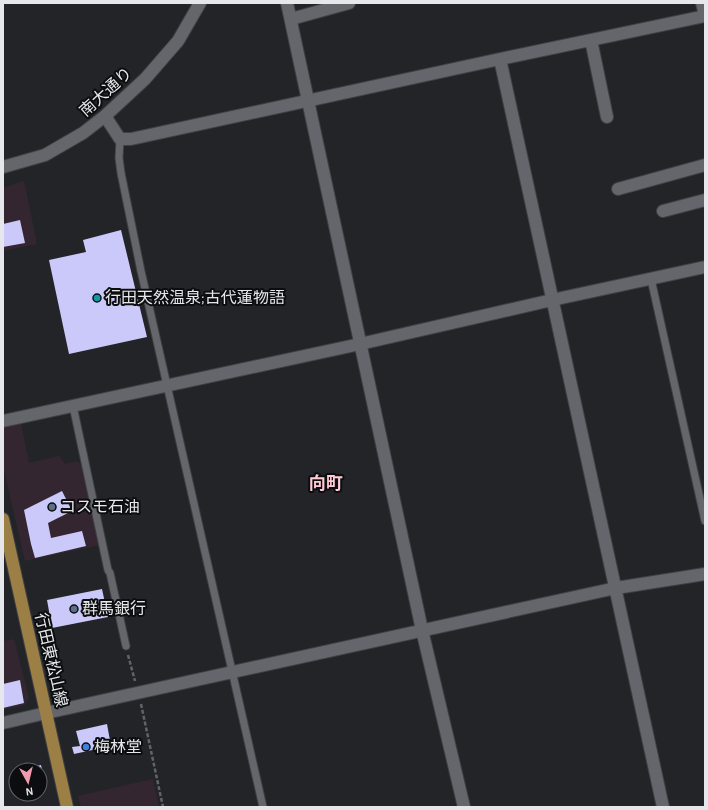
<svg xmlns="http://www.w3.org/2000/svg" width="708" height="810" viewBox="0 0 708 810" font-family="'Alegreya Sans','Noto Sans JP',sans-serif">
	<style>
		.commercial { fill: #342631 }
		.building { fill: #cbc9f9 }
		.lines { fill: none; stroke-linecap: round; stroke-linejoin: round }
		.lane-casing { stroke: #404145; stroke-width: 9 }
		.street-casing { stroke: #404145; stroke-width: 14 }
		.secondary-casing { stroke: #404145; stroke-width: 14 }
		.primary-casing { stroke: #404145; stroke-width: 14 }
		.path { stroke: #626367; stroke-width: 2.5; stroke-dasharray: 4 2; stroke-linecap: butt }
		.lane { stroke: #64666b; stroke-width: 7 }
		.street { stroke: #64666b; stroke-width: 12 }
		.secondary { stroke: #64666b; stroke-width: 12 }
		.primary { stroke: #9c7f44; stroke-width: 12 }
		.culture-dot { fill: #0f9aa8; stroke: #0c0d0f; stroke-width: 1.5 }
		.service-dot { fill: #5c6f8a; stroke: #0c0d0f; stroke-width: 1.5 }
		.shop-dot { fill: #3f7fe0; stroke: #0c0d0f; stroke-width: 1.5 }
		.labels { text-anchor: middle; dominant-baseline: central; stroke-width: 4; stroke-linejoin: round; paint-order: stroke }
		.street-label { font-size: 16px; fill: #e6e7ea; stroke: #0c0d0f }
		.poi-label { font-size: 16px; fill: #e6e7ea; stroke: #0c0d0f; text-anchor: start }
		.neighbourhood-label { font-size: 17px; font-weight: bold; fill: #ffcbd6; stroke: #0c0d0f }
	</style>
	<rect width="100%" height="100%" fill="#222428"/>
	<!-- commercial -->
	<path class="commercial" d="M24,181l13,63 -34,7v-63z
		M21,423l8,40 30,-7 6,8 11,-3 6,4 18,80 -75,16 -22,-95v-39z
		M14,639l15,59 -4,7 -22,5v-69z
		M153,779l6,28h-78l-3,-11z"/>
	<!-- building -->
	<path class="building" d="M20,220l5,23 -22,4v-23z
		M121,230l26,107 -78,17 -20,-94 37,-8 -3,-12z
		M62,491l10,20 -24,12 3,15 31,-7 4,15 -51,12 -4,-14 -7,-34z
		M102,589l6,28 -56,11 -5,-28z
		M20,680l4,23 -21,5v-24z
		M107,724l4,22 -37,8 -2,-7 8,-1 -4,-15z
		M41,765l4,19 -5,1v-15h-20z"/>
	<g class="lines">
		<!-- lane casing -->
		<g class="lane-casing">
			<path id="lane" d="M120,139l-1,19 2,15 20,98 122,536
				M651,279l54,242
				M73,406l35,164 2,3 16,73"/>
		</g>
		<!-- street casing -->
		<g class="street-casing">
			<path id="street" d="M702,3l3,12
				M291,19l58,-16
				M591,40l16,77
				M500,59l163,748
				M105,116l15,23h11l369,-80 205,-43
				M618,189l87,-24
				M663,211l42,-11
				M3,421l357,-77 192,-44 153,-33
				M46,713l570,-125 89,-14"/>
		</g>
		<!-- secondary casing -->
		<g class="secondary-casing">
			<path id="secondary" d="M287,3l135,627 42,177
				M3,167l42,-12 38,-22 22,-17 40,-37 33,-38 22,-38
				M3,723l43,-10"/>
		</g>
		<!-- primary casing -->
		<g class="primary-casing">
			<path id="primary" d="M3,519l64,288"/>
		</g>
		<!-- path -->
		<path class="path" d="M128,655l7,26
			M141,704l22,103"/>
		<!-- lane -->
		<use href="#lane" class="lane"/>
		<!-- street -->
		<use href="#street" class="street"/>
		<!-- secondary -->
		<use href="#secondary" class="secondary"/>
		<!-- primary -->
		<use href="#primary" class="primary"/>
	</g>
	<!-- markers -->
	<circle class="culture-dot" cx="97" cy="298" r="4"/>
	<g class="service-dot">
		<circle cx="52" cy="507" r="4"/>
		<circle cx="74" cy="609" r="4"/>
	</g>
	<circle class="shop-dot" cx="86" cy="747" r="4"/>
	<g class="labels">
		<!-- street labels -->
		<g class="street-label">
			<text transform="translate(106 92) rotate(-42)">南大通り</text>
			<text transform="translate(51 660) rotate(77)">行田東松山線</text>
		</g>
		<!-- poi labels -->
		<g class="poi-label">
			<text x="105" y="298">行田天然温泉;古代蓮物語</text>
			<text x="60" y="507">コスモ石油</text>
			<text x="82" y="609">群馬銀行</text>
			<text x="94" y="747">梅林堂</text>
		</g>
		<!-- neighbourhood labels -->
		<g class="neighbourhood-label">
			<text x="326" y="483">向町</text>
		</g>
	</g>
	<!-- border -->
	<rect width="708" height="810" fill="none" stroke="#e6e7ea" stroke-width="8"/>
	<!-- north arrow -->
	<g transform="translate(28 782) rotate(172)"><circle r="19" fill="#0c0d0f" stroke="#636467"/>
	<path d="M0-3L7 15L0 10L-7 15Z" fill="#f29ab0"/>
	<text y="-6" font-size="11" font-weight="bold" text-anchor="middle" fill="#e6e7ea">N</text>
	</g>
</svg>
